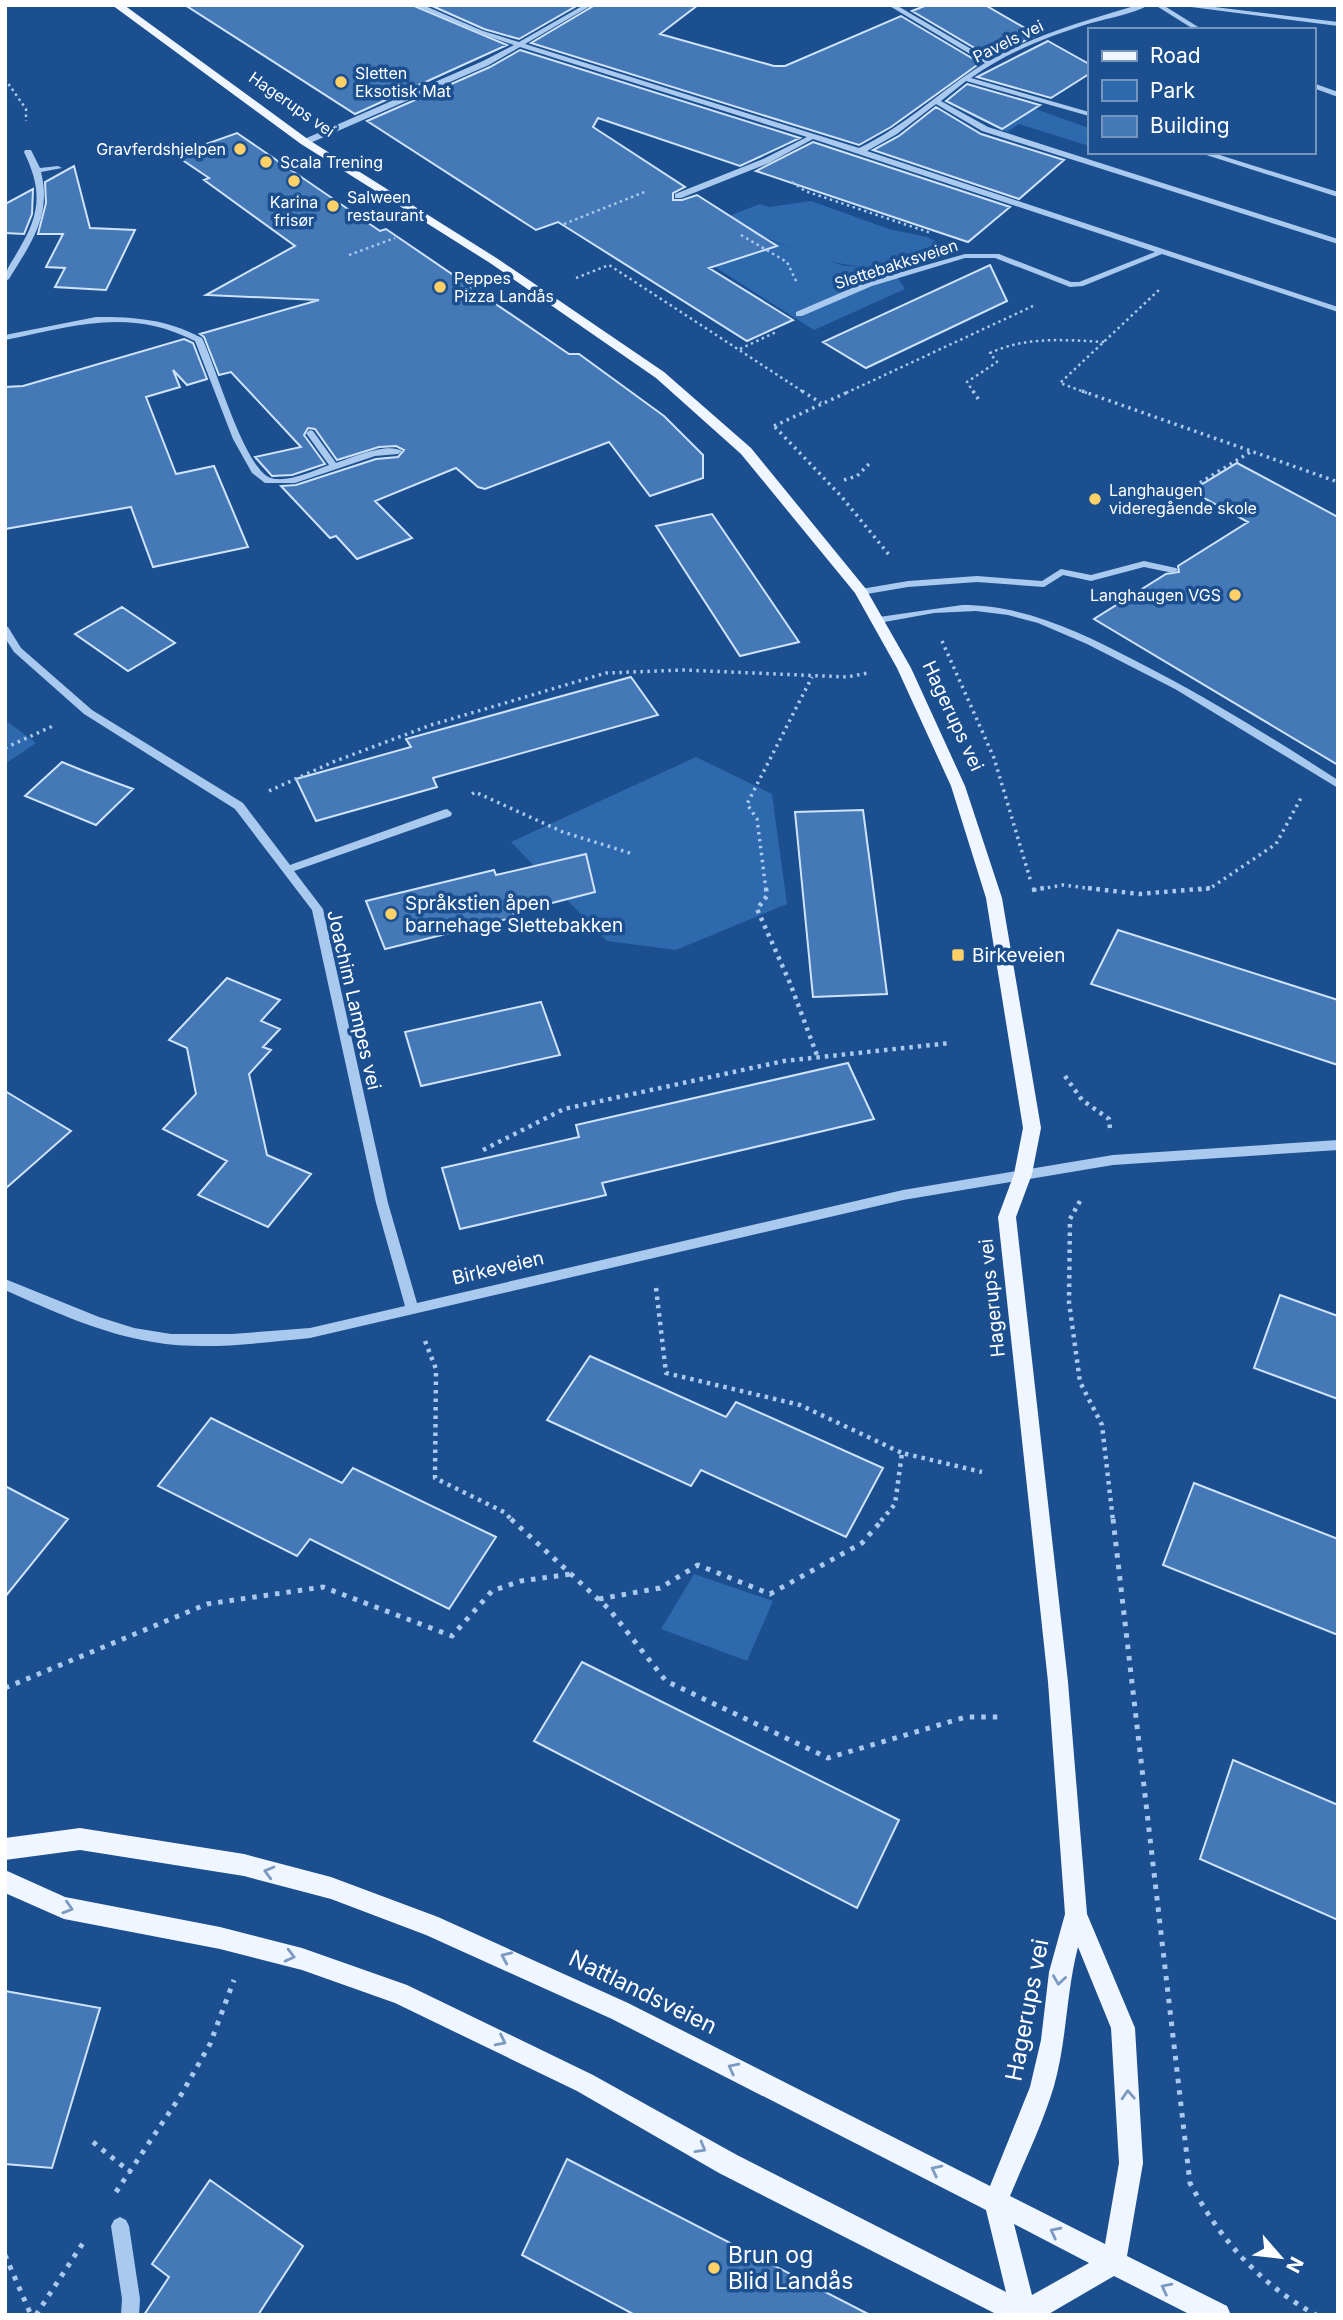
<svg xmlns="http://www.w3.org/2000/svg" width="1343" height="2320" viewBox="0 0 1343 2320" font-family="Inter,sans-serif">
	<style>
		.green { fill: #2e69ad }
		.building { fill: #4478b7; stroke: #cfe3fa; stroke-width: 2 }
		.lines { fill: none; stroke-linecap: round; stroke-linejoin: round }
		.path-far3 { stroke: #a9c9ee; stroke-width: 2.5; stroke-dasharray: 2.5 3.5; stroke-linecap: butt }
		.path-far2 { stroke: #a9c9ee; stroke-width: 3.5; stroke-dasharray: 2.5 4.5; stroke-linecap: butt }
		.path-far1 { stroke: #a9c9ee; stroke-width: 4.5; stroke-dasharray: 3.5 5; stroke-linecap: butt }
		.path { stroke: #a9c9ee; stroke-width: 5; stroke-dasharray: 4.5 7; stroke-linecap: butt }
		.minor { fill: #a9c9ee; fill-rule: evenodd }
		.major { fill: #f0f6ff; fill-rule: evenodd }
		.oneway { stroke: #7b9ac1 }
		.poi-dot { fill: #ffd166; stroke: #1b4f8f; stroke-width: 2.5 }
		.labels { text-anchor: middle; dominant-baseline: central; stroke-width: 7; stroke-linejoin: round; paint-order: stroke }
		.far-street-label { font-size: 16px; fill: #fff; stroke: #1b4f8f }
		.far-poi-label { font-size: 16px; fill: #fff; stroke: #1b4f8f; text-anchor: start }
		.street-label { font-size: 19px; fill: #fff; stroke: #1b4f8f }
		.poi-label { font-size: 19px; fill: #fff; stroke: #1b4f8f; text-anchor: start }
		.near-street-label { font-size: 23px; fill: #fff; stroke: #1b4f8f }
		.near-poi-label { font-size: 23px; fill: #fff; stroke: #1b4f8f; text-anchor: start }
	</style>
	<rect width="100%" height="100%" fill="#1b4f8f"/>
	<!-- green -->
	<path class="green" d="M988,92l101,36v18l-70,-22 -12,8 -37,-17 22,-17z
		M811,201l78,28 38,8 23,12 -4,9c-34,7 -68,13 -103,6 -44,-9 -85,-34 -130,-42l47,-18 9,3z
		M735,228l109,38 47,2 14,21 -91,41 -99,-63 17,-7z
		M5,720l31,23 -31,21z
		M696,757l76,37 15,110 -111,46 -69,-9 -96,-99z
		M694,1574l79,27 -26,60 -86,-32z"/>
	<!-- building -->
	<path class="building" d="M185,5h227l95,40 -152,69z
		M430,5h148l-59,34 -35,-10z
		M595,5h103l-38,29 114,32h11l116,-50 79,47 -89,64 -32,18 -328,-102z
		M927,5h58l52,30 -47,22 -78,-46z
		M1048,41l41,23v10l-38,24 -74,-21z
		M520,50l280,88 -60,28 -142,-48 -5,9 92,60 -12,6v7h9l15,-5 80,51 -68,22 84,52 -46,21 -189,-119 -22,8 -169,-109 123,-54z
		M967,84l73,21 -38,24 -56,-28z
		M936,107l45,27 83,26 -45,39 -146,-49 26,-14z
		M237,133l143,98 6,-2 183,125h10l85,62 39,39v23l-53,18 -41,-54 -124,47 -7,-2 -22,-19 -81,33 37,37 -55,21 -21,-23 -6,2 -49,-52 15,-1 80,-26 22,-2 6,-7 -8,-4 -17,1 -42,13 -22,-31 -7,-1 -4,7 21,29 -33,11 -20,1 -17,-19 46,-10 -70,-75 -12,3 -15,-38 -4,-3 119,-34 -113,-5 89,-49 -91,-66 5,-2 -34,-23z
		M813,142l197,65 -42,35 -212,-71z
		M74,166l16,62 45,2 -29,60 -51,-3 10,-19 -19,-1 17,-33h-25l8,-31 -1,-21z
		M33,189l-1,25 -8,20 -19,-1v-29z
		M990,265l17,36 -141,67 -43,-26z
		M184,339l9,4 14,36 -20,6 -14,-15 7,17 -34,10 30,77 38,-8 34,81 -95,20 -22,-60 -126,22v-142l18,-1z
		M1237,463l101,54v248l-244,-146 72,-45 13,-2 -1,-6 70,-44 -57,-31z
		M712,514l87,128 -59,14 -84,-130z
		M122,607l53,36 -47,28 -53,-37z
		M631,677l27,38 -225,63 4,9 -121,34 -20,-42 115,-32 -5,-8z
		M62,762l22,9 49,18 -37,36 -71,-29z
		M863,810l24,184 -74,3 -18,-185z
		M586,854l9,38 -82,21 2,4 -130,32 -19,-48 128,-31 2,5z
		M1118,930l220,70v65l-247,-81z
		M227,978l53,22 -19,21 19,8 -17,18 8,3 -22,24 18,81 44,19 -43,53 -70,-32 29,-34 -64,-32 33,-35 -9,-46 -18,-8z
		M541,1002l19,53 -139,31 -16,-54z
		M848,1063l26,56 -272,64 4,12 -146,34 -18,-61 137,-31 -3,-12z
		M5,1091l66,40 -66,58z
		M1280,1295l58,21v83l-84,-31z
		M590,1356l136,61 10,-15 147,66 -37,69 -145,-67 -10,16 -144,-66z
		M211,1418l131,65 11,-15 143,69 -47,72 -139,-70 -13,17 -139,-70z
		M1194,1483l144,56v96l-175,-70z
		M5,1486l63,33 -63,78z
		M582,1662l317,158 -42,88 -323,-167z
		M1233,1760l105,45v115l-138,-61z
		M5,1991l95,17 -48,160 -47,-4z
		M567,2159l303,156h-235l-113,-60z
		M210,2180l93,66 -45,69h-114l25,-38 -17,-13z"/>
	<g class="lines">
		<!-- path-far3 -->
		<path class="path-far3" d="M5,79l21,30v12
			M792,182l13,9 126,42
			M564,224l83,-33
			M741,235l46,27 10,21
			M349,255l46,-17
			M576,278l33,-13 196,128
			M740,349l36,-17
			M846,393l187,-87
			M974,393l-7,-11 30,-20 -7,-9c37,-17 75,-13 115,-11
			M1087,393l-27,-10 100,-94"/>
		<!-- path-far2 -->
		<path class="path-far2" d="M802,391l19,12
			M973,391l6,9
			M1082,391l256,91
			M774,426l76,-35
			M775,427l66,69 49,60
			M844,480l13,-4 12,-12
			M1170,501l82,-50
			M942,641l52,117 37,124
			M5,748l50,-23
			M269,791l64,-29 98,-37 175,-52 78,-3 163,7 21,-4
			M472,794l3,-2 88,40 70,22
			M766,890l-9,-71 -10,-15 65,-127
			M1034,890l29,-5 40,5
			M1199,890l10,-1 67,-45 25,-46"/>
		<!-- path-far1 -->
		<path class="path-far1" d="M766,888l1,8 -10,13 33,74 28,75
			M1088,888l51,6 72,-6
			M1032,890l12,-2
			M1065,1076l17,24 27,19 1,10
			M483,1150l81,-41 220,-48 166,-18
			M1080,1201l-10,18 -1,83 11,80 22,43 11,96
			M656,1288l10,85 134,32 102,48
			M425,1341l11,28 -1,109 69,34 9,9
			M881,1521l14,-17 7,-51 80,19"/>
		<!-- path -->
		<path class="path" d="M511,1519l98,90 57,72 162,77 138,-41h32
			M1113,1519l77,664c30,57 70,101 126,132
			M599,1599l61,-11 38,-23 72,29 92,-51 21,-24
			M5,1688l202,-84 116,-17 129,49 40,-45 29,-10 50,-7
			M93,2142l37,30
			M116,2192l65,-97 29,-51 24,-64
			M5,2255l26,60
			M36,2315l47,-72"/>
		<!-- minor -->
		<path class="minor" d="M414,5h9l60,26 36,11 65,-37h8l-67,39 334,104c47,-22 83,-59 126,-85l-97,-58h8l94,55c47,-26 97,-40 148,-55h11c-17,9 -39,13 -58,18 -42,13 -84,29 -120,55l118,34v4l-123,-35 -25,20 47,26 350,112v5l-356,-113 -46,-27 -39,30 -30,17 471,156v5l-176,-58 -79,32 -13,1 -75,-29h-30l-93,28 -70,30h-6v-4l70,-30 99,-28h34l72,28h8l76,-30 -342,-113 -44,24 -88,35h-6v-4l88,-35 44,-22 -287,-90 -31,18 -181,79h-6v-4l181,-79 31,-16 -35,-12z
			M1155,5h8l40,25h-8z
			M1176,5h22l140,17v4z
			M1313,83l25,9v5l-25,-9z
			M25,150h6l9,18 18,-2 4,2 -21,4c11,44 -10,71 -32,107l-4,2c0,-12 7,-19 13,-30 22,-36 25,-60 6,-99z
			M1197,152h13l128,40v5z
			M96,317c40,0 70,2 106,21 13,26 43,133 69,140 16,5 42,-7 58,-13l-23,-32 4,-3 3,1 23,32c17,-6 51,-21 66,-12l-4,3 -23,2 -80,27h-30l-13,-10 -19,-34 -38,-98c-66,-34 -121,-15 -190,-1v-5z
			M1144,561l32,7 2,2 -5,3 -29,-6 -53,14 -28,-6 -19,12 -67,-5 -69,5 -47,8 -5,-3 5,-3 47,-8 69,-5 65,5 19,-12 30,6z
			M962,605c63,0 118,27 172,55 71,36 137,77 204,120v8l-163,-99 -88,-45 -49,-21 -30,-8 -32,-4 -42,2 -55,10 -5,-3 5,-3z
			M5,626l3,1 13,21 71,62 151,93 47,62 153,-55 4,-1 5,4 -1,3 -157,55 29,38 65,294 29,100 486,-113 210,-35 225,-15v10l-225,15 -210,35 -593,138c-51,5 -106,13 -157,4 -51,-8 -101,-31 -148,-52v-11l94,38 35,11 37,6h61l78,-6 95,-22 -29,-103 -64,-293 -77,-101 -151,-95 -70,-62 -9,-14z
			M120,2217l6,3 3,6 11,73 -1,16h-18l1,-16 -11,-73 3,-6z"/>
		<!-- major -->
		<path class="major" d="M112,5h12l185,135 189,119 166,113 87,76 115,141 45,79 54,118 37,112 39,230 -9,46 -16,43 52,465 19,232 48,114 8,135 -16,93 100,50 4,9h-40l-77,-39 -67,39h-49l-279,-142 -142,-82 -182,-88 -93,-33 -82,-21 -156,-30 -59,-26v-23l60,27 155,30 82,21 105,37 186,90 144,80 269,137 -20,-82 -374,-191 -186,-84 -95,-36 -87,-23 -164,-26 -75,10v-22l75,-10 164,26 87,23 107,40 190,86 362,183 40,-99 11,-47 8,-68 16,-58 -17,-232 -50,-465 16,-43 9,-46 -37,-230 -35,-112 -54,-118 -42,-75 -114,-139 -85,-76 -166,-115 -189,-119zM1078,1947l33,81 8,135 -14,81 -95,-48c15,-36 33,-73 44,-110 13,-46 12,-93 24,-139zM1014,2224l75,39 -57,32z"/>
	</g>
	<!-- one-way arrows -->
	<defs><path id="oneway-chevron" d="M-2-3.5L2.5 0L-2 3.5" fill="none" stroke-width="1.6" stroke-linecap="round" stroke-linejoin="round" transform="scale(1.75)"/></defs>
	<g class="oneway">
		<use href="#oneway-chevron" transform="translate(269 1872) rotate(-165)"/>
		<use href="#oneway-chevron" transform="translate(68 1908) rotate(17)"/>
		<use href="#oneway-chevron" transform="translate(290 1956) rotate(14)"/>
		<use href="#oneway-chevron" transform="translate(506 1957) rotate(-156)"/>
		<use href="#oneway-chevron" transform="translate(1059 1980) rotate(98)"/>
		<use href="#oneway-chevron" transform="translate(501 2041) rotate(26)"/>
		<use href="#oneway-chevron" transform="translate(733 2068) rotate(-153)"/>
		<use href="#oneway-chevron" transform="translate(1128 2095) rotate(-93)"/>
		<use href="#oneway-chevron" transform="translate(701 2148) rotate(30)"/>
		<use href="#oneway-chevron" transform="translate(936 2170) rotate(-153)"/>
		<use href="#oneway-chevron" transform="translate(1055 2232) rotate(-153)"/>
		<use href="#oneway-chevron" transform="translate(1166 2288) rotate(-153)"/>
	</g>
	<!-- markers -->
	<g class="poi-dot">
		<circle cx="341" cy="82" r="7"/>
		<circle cx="240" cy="149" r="7"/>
		<circle cx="266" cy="162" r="7"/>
		<circle cx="294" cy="181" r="7"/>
		<circle cx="333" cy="206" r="7"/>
		<circle cx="440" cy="287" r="7"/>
		<circle cx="1095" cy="499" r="7"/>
		<circle cx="1235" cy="595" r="7"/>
		<circle cx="391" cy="914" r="7"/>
		<rect x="951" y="948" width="14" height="14" rx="3.5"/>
		<circle cx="714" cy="2268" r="7"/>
	</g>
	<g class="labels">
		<!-- far-street labels -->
		<g class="far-street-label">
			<text transform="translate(1008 41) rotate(-26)">Pavels vei</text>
			<text transform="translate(292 104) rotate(35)">Hagerups vei</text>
			<text transform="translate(896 264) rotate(-18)">Slettebakksveien</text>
		</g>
		<!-- far-poi labels -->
		<g class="far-poi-label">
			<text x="355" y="73">Sletten<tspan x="355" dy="18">Eksotisk Mat</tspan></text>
			<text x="226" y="149" text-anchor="end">Gravferdshjelpen</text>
			<text x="280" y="162">Scala Trening</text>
			<text x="347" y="197">Salween<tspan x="347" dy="18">restaurant</tspan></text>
			<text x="294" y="202" text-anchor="middle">Karina<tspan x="294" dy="18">frisør</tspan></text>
			<text x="454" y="278">Peppes<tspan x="454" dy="18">Pizza Landås</tspan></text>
			<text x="1109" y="490">Langhaugen<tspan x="1109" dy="18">videregående skole</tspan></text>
			<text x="1221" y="595" text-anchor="end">Langhaugen VGS</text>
		</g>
		<!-- street labels -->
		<g class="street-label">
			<text transform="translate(953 716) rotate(65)">Hagerups vei</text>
			<text transform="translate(354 1000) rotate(77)">Joachim Lampes vei</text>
			<text transform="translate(498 1268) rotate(-13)">Birkeveien</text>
			<text transform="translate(992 1298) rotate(-96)">Hagerups vei</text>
		</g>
		<!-- poi labels -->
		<g class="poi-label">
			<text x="405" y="903">Språkstien åpen<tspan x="405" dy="22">barnehage Slettebakken</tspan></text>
			<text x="972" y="955">Birkeveien</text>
		</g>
		<!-- near-street labels -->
		<g class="near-street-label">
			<text transform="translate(643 1992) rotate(26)">Nattlandsveien</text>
			<text transform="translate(1027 2010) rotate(-79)">Hagerups vei</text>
		</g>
		<!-- near-poi labels -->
		<g class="near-poi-label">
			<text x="728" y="2255">Brun og<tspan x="728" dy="26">Blid Landås</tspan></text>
		</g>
	</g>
	<!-- border -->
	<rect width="1343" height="2320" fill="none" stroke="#ffffff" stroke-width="14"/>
	<!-- legend -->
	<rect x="1088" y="28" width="228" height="126" fill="#1b4f8f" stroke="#7695bc" stroke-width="2"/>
	<rect x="1102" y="51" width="35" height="10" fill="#f0f6ff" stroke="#7695bc" stroke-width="2"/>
	<text x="1150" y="63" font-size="21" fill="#ffffff">Road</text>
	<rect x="1102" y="80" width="35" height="21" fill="#2e69ad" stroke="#7695bc" stroke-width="2"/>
	<text x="1150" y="98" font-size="21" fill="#ffffff">Park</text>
	<rect x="1102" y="116" width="35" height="21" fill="#4478b7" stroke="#7695bc" stroke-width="2"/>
	<text x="1150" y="133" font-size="21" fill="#ffffff">Building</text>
	<!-- north arrow -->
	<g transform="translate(1280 2257) rotate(118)" stroke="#1b4f8f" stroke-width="5" paint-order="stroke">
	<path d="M0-5L12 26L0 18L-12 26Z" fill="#ffffff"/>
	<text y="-10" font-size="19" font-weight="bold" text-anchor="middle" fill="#ffffff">N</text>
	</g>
</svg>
